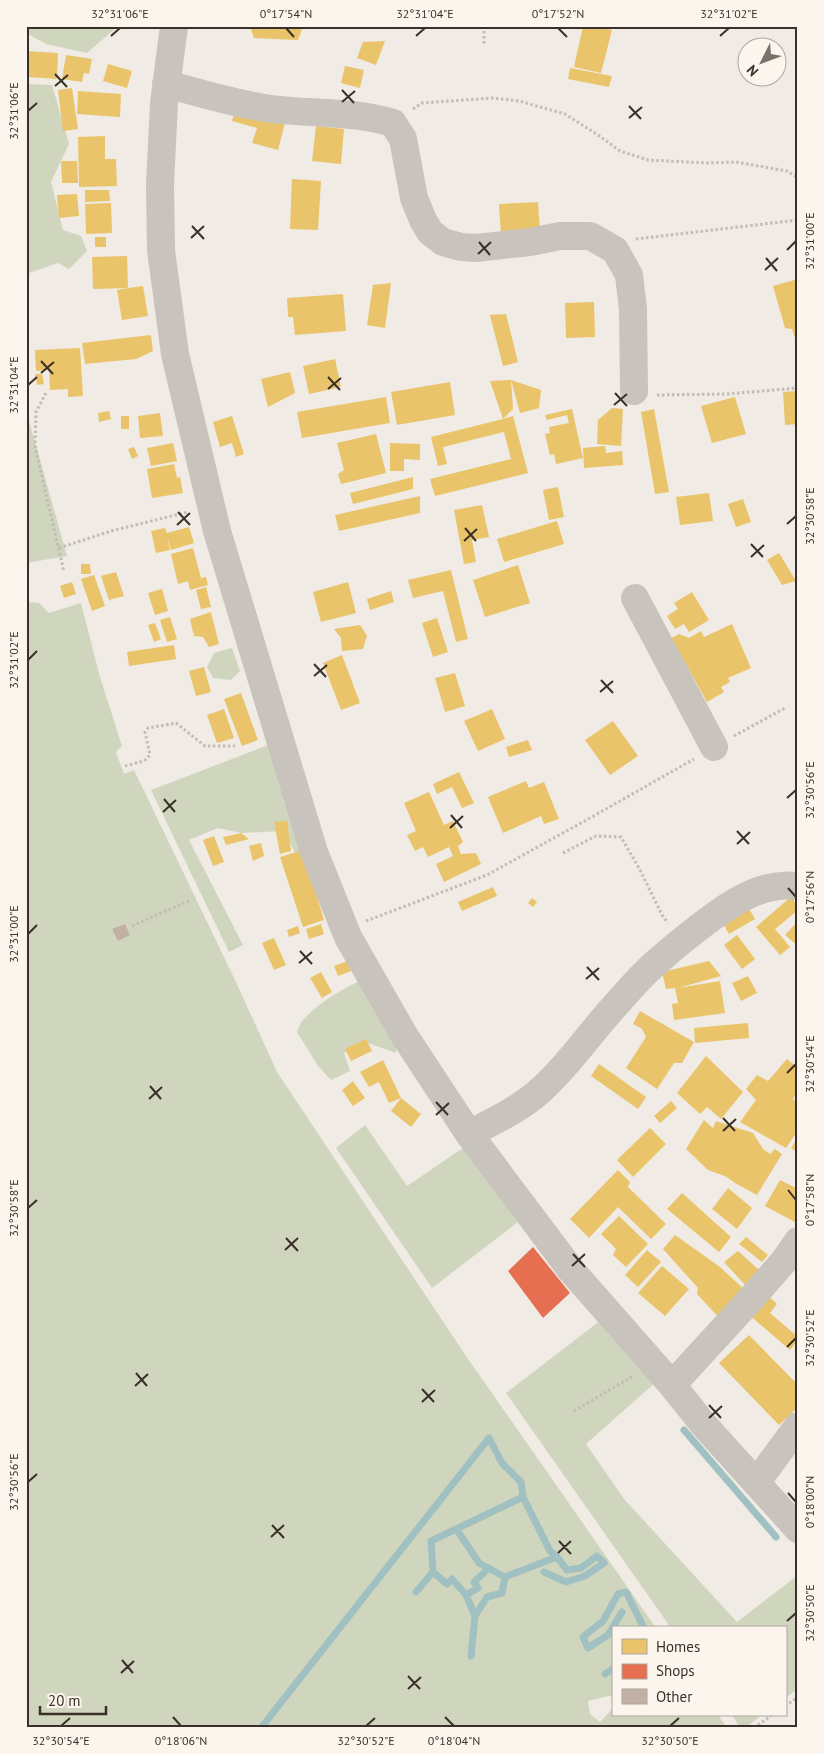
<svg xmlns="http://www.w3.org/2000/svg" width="824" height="1754" viewBox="0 0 824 1754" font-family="'PT Sans',sans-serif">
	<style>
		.green { fill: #d0d6be }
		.homes { fill: #e9c46a }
		.shops { fill: #e76f51 }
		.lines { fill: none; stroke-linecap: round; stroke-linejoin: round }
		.stream { stroke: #a0c0c1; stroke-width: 7 }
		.building { fill: #c3b0a5 }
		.path { stroke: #c2bcb5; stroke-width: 3; stroke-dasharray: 2.5 2.5; stroke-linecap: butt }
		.minor { stroke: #c9c3bd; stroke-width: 28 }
		.ticks { fill: none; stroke: #3a302a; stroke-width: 2 }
		.neatline { fill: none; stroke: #3a302a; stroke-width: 2 }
		.ticks-label { font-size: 12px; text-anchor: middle; fill: #3a302a }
	</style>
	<rect width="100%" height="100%" fill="#f0ebe4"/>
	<!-- green -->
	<path class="green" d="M26,26h90v2l-29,25 -41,-9 -18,-10z
		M26,84l26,1 17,59 -18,38 12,48 18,6 6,15 -18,18 -11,-6 -32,11z
		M26,410l41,146 -41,7z
		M26,602l13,1 10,10 32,-10 19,74 22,69 -6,6 8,22 10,-4 101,210 42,92 187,281 192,275h-43v67l-25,6 2,13 10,8 13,-14v7h105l9,13h-701z
		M232,648l8,23 -9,9 -18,-2 -6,-11 7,-14z
		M271,744l17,55 -5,3 15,12 5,40h-7l-13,-23 -42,2 -23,-5 -29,12 54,105 -14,7 -78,-162z
		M363,980l33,50v23l-34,-12 -18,12 6,18 -19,9 -13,-14 -21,-34c2,-5 4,-11 8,-14 14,-15 39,-31 58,-38z
		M365,1125l42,61 56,-38 55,74 -86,66 -96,-140z
		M601,1320l55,62 -70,62 38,55 113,123 61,-47v114l-13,9v-70h-114l-165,-235z
		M732,1715h30l-17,13h-5z"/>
	<!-- homes -->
	<path class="homes" d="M250,26h53l-5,14 -44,-2z
		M583,26h16l13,4 -11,43 -27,-6z
		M385,41l-9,24 -19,-7 6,-16z
		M26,51l32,2 -1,26 -31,-2z
		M66,55l26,4 -3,15 -5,-1 -2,9 -20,-3z
		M108,64l24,7 -5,17 -24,-7z
		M345,66l19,4 -4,18 -19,-5z
		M570,68l42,8 -3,11 -41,-8z
		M72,88l6,41 -15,2 -5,-41z
		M78,91l43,3 -1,23 -43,-3z
		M235,110l50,13 -7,27 -26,-7 5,-15 -25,-7z
		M316,126l28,3 -3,35 -29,-3z
		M105,136v23h11l1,27 -38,1 -1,-50z
		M61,161h16l1,22h-16z
		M292,179l29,2 -3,49 -28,-1z
		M85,190h24l1,11 -25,1z
		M77,194l2,22 -20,2 -2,-23z
		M538,202l2,31 -39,2 -2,-31z
		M111,203l1,30 -26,1 -1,-30z
		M95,237h11v10h-11z
		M127,256l1,32 15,-2 5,30 -26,4 -5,-30 11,-2 -35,1 -1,-32z
		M798,279v65h-1l-5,-15 -7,-1 -12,-42z
		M391,283l-6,45 -18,-3 6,-40z
		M343,294l3,37 -51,4 -2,-18h-5l-1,-19z
		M594,302l1,35 -29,1 -1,-35z
		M506,314l12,48 -15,4 -13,-51z
		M151,335l2,16 -17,8 -51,5 -3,-21z
		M80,348l3,48 -15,1v-8l-18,1 -1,-20 -13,1 -1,-21z
		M335,359l6,28 -32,7 -6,-28z
		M290,372l5,21 -27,14 -7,-28z
		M35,374h7l2,10 -7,1z
		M511,380l30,10 -2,18 -19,5z
		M511,380l2,29 -10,10 10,-3 15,57 -93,23 -5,-17 81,-20 -7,-27 -61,15 4,17 -9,2 -7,-29 72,-18 -13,-38z
		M450,382l5,33 -58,10 -6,-33z
		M798,391v33l-13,1 -2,-33z
		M386,397l4,26 -88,15 -5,-26z
		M735,397l11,37 -34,9 -11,-37z
		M612,408l11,1 -2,37 -24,-2 1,-24z
		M572,409l11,49 -27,6 -2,-10 -4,1 -5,-21 5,-1 -1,-6 20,-4 -2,-8 -20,5 -2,-5z
		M654,409l15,83 -14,2 -14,-82z
		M109,411l2,8 -12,3 -1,-9z
		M160,413l3,23 -23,2 -2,-22z
		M121,416h8v13h-8z
		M232,416l12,38 -8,3 -4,-14 -12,4 -7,-25z
		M376,434l10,39 -45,11 -3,-10 6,-4 -7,-27z
		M173,443l4,18 -26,5 -4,-18z
		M390,443l30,1v16l-16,-1v12h-14z
		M605,446l1,7 16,-2 1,14 -39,3 -1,-20z
		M134,447l4,9 -6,3 -4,-10z
		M174,464l3,14 3,-1 3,16 -31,5 -5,-29z
		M413,477v12l-60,15 -3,-11z
		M558,487l6,30 -15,3 -6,-30z
		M709,493l4,28 -33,4 -4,-28z
		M420,496v17l-81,18 -4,-16z
		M743,499l8,23 -15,5 -8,-23z
		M482,505l7,32 -17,3 4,22 -12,2 -10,-54z
		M557,521l7,23 -60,18 -7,-23z
		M189,527l5,16 -23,7 -4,-14 3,14 -14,3 -5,-22 14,-3 2,5z
		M193,548l8,30 5,-1 2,8 -18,5 -2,-9 -10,3 -7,-30z
		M779,553l17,28 -14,4 -15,-25z
		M81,564h9l1,10h-10z
		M518,565l12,38 -45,14 -12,-37z
		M451,570l17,69 -12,3 -13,-51 -30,7 -5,-18z
		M116,572l8,24 -15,4 -8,-24z
		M94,575l11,31 -13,5 -11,-32z
		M72,582l4,12 -12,4 -4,-12z
		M348,582l8,31 -35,9 -8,-30z
		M206,587l5,20 -10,2 -5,-19z
		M162,589l6,22 -13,4 -7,-22z
		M391,591l3,11 -24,8 -3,-11z
		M692,592l17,28 -20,12 -5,-8 -9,5 -8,-13 11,-7 -4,-6z
		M211,612l8,32 -10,3 -6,-10 -9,-1 -4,-17z
		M170,617l7,22 -10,3 -7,-22z
		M437,618l11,34 -15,5 -11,-34z
		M155,623l6,16 -7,3 -6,-17z
		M732,624l19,44 -23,10 2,4 -9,5 3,5 -17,10 -24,-43 -10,6 -13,-21 19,-10 10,4 12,-7 3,6z
		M360,625l7,11 -4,13 -21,2 -1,-13 -7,-9z
		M174,645l2,14 -47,7 -2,-14z
		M342,655l18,48 -19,7 -18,-47z
		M204,667l7,25 -15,4 -7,-25z
		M455,673l10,33 -20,6 -10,-34z
		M241,693l17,47 -16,6 -18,-47z
		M224,709l10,29 -17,5 -10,-28z
		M492,709l13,30 -27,12 -14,-30z
		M613,721l25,35 -28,19 -25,-35z
		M528,740l4,10 -23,7 -3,-10z
		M459,772l15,31 -12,5 -10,-21 -15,7 -4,-10z
		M526,781l3,7 15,-6 15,37 -15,5 -3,-8 -38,17 -15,-36z
		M429,792l15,33 9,-4 10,21 -5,4 3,8 15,-1 5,11 -37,18 -8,-18 17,-8 -4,-9 -21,10 -5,-10 -8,4 -8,-16 9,-4 -12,-28z
		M287,821l4,30 -11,3 -6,-32z
		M241,833l8,6 -23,6 -3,-8z
		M214,836l10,26 -11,4 -10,-26z
		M261,843l3,13 -11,5 -4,-15z
		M303,850l21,70 -21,7 -23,-70z
		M493,887l4,9 -35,15 -4,-9z
		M792,896l6,14 -23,19 15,18 -10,8 -24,-28z
		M532,898l5,4 -4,5 -5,-4z
		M747,905l8,14 -26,15 -8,-14z
		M798,921v25l-13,-11z
		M321,924l3,10 -15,5 -3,-10z
		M298,926l2,7 -11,4 -2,-7z
		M737,935l18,24 -13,10 -18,-24z
		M274,938l12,27 -12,5 -12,-27z
		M353,959l3,10 -18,7 -4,-10z
		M709,961l12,15 -43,12 42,-7 5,32 -51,7 -2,-16 6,-1 -3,-15 -9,1 -4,-17z
		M321,972l11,20 -10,6 -12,-20z
		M748,976l9,17 -16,8 -9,-18z
		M640,1011l54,31 -12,21h-8l-17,26 -31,-21 20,-31 -4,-8 -9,-5z
		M748,1023l1,15 -54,5 -1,-15z
		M366,1039l6,12 -21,10 -6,-12z
		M706,1056l37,36 -22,27 -14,-12 -7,7 -23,-21z
		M787,1059l11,9v14l-3,3 3,2v6l-5,5 5,9v23l-12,18 -46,-26 16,-22 -10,-11 11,-14 11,6z
		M383,1060l18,38 20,16 -10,13 -20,-16 10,-13 -12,5 -10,-21 -10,5 -9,-15z
		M599,1064l47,33 -8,12 -47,-33z
		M353,1081l12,17 -12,8 -11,-16z
		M671,1101l6,7 -17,15 -6,-7z
		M704,1120l9,8 3,-7 37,12 10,16 7,5 5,-5 7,5 -25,41 -22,-12 -10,-7 -17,-6 -22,-21z
		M650,1128l16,16 -33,33 -16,-17z
		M798,1137v16l-7,-5z
		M618,1170l12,12 -2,5 38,37 -15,15 -33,-32 -29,31 -19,-19z
		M780,1180l18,9v29l-3,4 -30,-16z
		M728,1188l24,20 -15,21 -25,-20z
		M682,1193l49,44 -12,15 -52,-43z
		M619,1216l29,28 -22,23 -13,-12 3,-6 -15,-15z
		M675,1235l45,32 26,24 -24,30 -25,-27 1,-6 -35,-39z
		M746,1237l22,18 -6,7 -23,-18z
		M647,1250l14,12 -23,25 -13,-12z
		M738,1251l21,19 -12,17 -23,-25z
		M662,1266l27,23 -24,27 -27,-23z
		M766,1294l11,10 -7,9 28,24v3l-8,10 -41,-35z
		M749,1335l49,50v22l-19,18 -60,-62z"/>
	<!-- shops -->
	<path class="shops" d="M533,1247l37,46 -27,25 -35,-47z"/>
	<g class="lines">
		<!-- stream -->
		<path class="stream" d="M684,1430l92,107
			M457,1530l22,33 26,14 52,-20
			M433,1572l14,12 5,-5 14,16 9,21
			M416,1592l17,-20 -2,-31 92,-44
			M466,1595l12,-7 -4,-6 15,-14
			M622,1612l-14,23 -20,13 -5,-11 20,-16 15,-27 8,-2 18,36
			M471,1656l4,-40 12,-19 15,-4 3,-16
			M605,1674l8,-5
			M261,1728l228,-290 13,25 19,19 2,15 27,54 7,6 10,13 14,-2 16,-12 7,7 -19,13 -19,6 -22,-10"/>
	</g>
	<!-- building -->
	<path class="building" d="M125,924l5,11 -12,6 -6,-12z"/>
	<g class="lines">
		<!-- path -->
		<path class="path" d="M484,26v20
			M413,109l9,-6 70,-5 27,3 46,13 33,21 22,16 28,9 59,3 29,-1 51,9 11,7
			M636,239l162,-19
			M46,393l-10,19 -1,34 29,126
			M657,395l70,-1 71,-6
			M59,548l52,-17 77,-19
			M734,736l51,-28
			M125,766l19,-5 6,-6 -5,-23 3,-4 28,-5 29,23h30
			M563,853l33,-17 25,1 19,33 22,45 6,8
			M366,921l121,-46 103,-57 104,-59
			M132,926l59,-26
			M574,1411l59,-35
			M785,1706l13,-9
			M754,1728l18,-13"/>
		<!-- minor -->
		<path class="minor" d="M174,26l-10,77 -4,82 1,65 14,104 42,177 97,321 34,85 56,98 65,99 102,136 101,115 32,40 94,104
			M166,84c35,9 69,20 105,25 41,5 83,2 122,14l10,16 11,59 9,22 7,12 13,10 18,5 15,1 54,-6 30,-6h30l25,14 14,25 4,34 1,82
			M635,598l79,149
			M469,1134c27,-14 53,-26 74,-46 24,-22 42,-48 63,-72 16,-18 33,-39 52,-55 18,-16 37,-31 56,-45 25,-18 52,-34 84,-30
			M672,1385l77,-84 36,-41 13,-19
			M756,1483l42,-57"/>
	</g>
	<!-- ticks -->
	<path class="ticks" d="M286,28l8,9M558,28l9,9M111,36l9,-8M416,36l9,-8M720,36l9,-8M55,74l12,13M55,86l13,-11M342,90l12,13M342,102l13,-11M629,106l12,13M28,111l9,-8M629,118l13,-11M192,226l12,13M191,238l13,-12M479,242l11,13M787,250l9,-9M478,254l13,-12M766,258l11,13M765,270l13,-12M41,361l12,13M41,373l13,-11M328,377l12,13M28,385l9,-8M328,389l13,-11M615,393l12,13M614,405l13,-11M178,512l12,13M787,524l9,-8M177,525l13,-12M465,528l11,13M464,541l13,-12M751,544l12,13M751,557l13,-12M28,660l9,-9M314,664l12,13M314,676l13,-11M601,680l12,13M600,692l13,-11M787,798l9,-8M164,799l11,13M163,812l13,-12M451,815l11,13M450,828l13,-12M737,831l12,13M737,844l13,-12M788,888l8,9M28,934l9,-9M300,951l12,13M299,963l13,-11M587,967l12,13M586,979l13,-11M787,1073l9,-9M150,1086l11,13M149,1099l13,-12M436,1102l12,13M436,1115l13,-12M723,1118l12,13M723,1131l13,-12M788,1190l8,10M28,1208l9,-8M286,1238l12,13M285,1250l13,-12M573,1254l12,13M572,1266l13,-12M787,1347l9,-9M136,1373l11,13M135,1386l13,-12M422,1389l12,13M422,1402l13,-12M709,1405l12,13M709,1418l13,-12M28,1482l9,-8M788,1493l8,9M272,1525l12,13M271,1537l13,-12M559,1541l12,13M558,1553l13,-12M787,1621l9,-8M122,1660l11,13M121,1673l13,-12M408,1676l12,13M408,1689l13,-12M173,1717l8,9M445,1717l9,9M61,1726l9,-8M366,1726l9,-8M670,1726l9,-8"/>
	<!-- border -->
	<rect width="824" height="1754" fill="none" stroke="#fbf5ed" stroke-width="55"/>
	<!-- legend -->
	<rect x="612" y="1626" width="175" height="90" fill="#fbf5ed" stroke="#aea69f"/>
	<rect x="622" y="1639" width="25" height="15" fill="#e9c46a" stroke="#aea69f"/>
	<text x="656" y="1652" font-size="15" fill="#3a302a">Homes</text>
	<rect x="622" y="1664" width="25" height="15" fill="#e76f51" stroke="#aea69f"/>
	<text x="656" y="1676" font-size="15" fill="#3a302a">Shops</text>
	<rect x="622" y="1689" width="25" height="15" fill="#c3b0a5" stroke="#aea69f"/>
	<text x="656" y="1702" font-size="15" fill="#3a302a">Other</text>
	<!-- north arrow -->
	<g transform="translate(762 62) rotate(228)"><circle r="24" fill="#fbf5ed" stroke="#aea69f"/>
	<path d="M0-4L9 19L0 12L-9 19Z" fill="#7a716b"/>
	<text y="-8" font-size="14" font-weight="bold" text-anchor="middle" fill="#3a302a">N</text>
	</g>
	<!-- scale -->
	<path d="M40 1706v8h66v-8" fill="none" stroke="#3a302a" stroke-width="2.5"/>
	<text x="48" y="1706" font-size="15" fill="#3a302a" stroke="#fbf5ed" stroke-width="4" paint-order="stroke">20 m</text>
	<rect x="28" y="28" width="768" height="1698" class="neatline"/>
	<g class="ticks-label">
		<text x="120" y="18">32°31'06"E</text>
		<text x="286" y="18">0°17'54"N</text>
		<text x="425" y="18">32°31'04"E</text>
		<text x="558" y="18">0°17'52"N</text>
		<text x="729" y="18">32°31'02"E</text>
		<text transform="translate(14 111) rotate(-90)" y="4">32°31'06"E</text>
		<text transform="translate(810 241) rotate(-90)" y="4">32°31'00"E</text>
		<text transform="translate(14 385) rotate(-90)" y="4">32°31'04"E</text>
		<text transform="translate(810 516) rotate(-90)" y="4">32°30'58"E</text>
		<text transform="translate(14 660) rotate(-90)" y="4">32°31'02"E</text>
		<text transform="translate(810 790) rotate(-90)" y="4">32°30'56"E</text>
		<text transform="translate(810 897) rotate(-90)" y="4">0°17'56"N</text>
		<text transform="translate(14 934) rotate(-90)" y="4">32°31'00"E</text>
		<text transform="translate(810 1064) rotate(-90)" y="4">32°30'54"E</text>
		<text transform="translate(810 1200) rotate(-90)" y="4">0°17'58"N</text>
		<text transform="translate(14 1208) rotate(-90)" y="4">32°30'58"E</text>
		<text transform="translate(810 1338) rotate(-90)" y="4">32°30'52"E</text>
		<text transform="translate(14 1482) rotate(-90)" y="4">32°30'56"E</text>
		<text transform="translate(810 1502) rotate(-90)" y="4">0°18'00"N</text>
		<text transform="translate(810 1613) rotate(-90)" y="4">32°30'50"E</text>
		<text x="61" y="1745">32°30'54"E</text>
		<text x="181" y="1745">0°18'06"N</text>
		<text x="366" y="1745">32°30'52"E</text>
		<text x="454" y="1745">0°18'04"N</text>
		<text x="670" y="1745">32°30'50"E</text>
	</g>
</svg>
